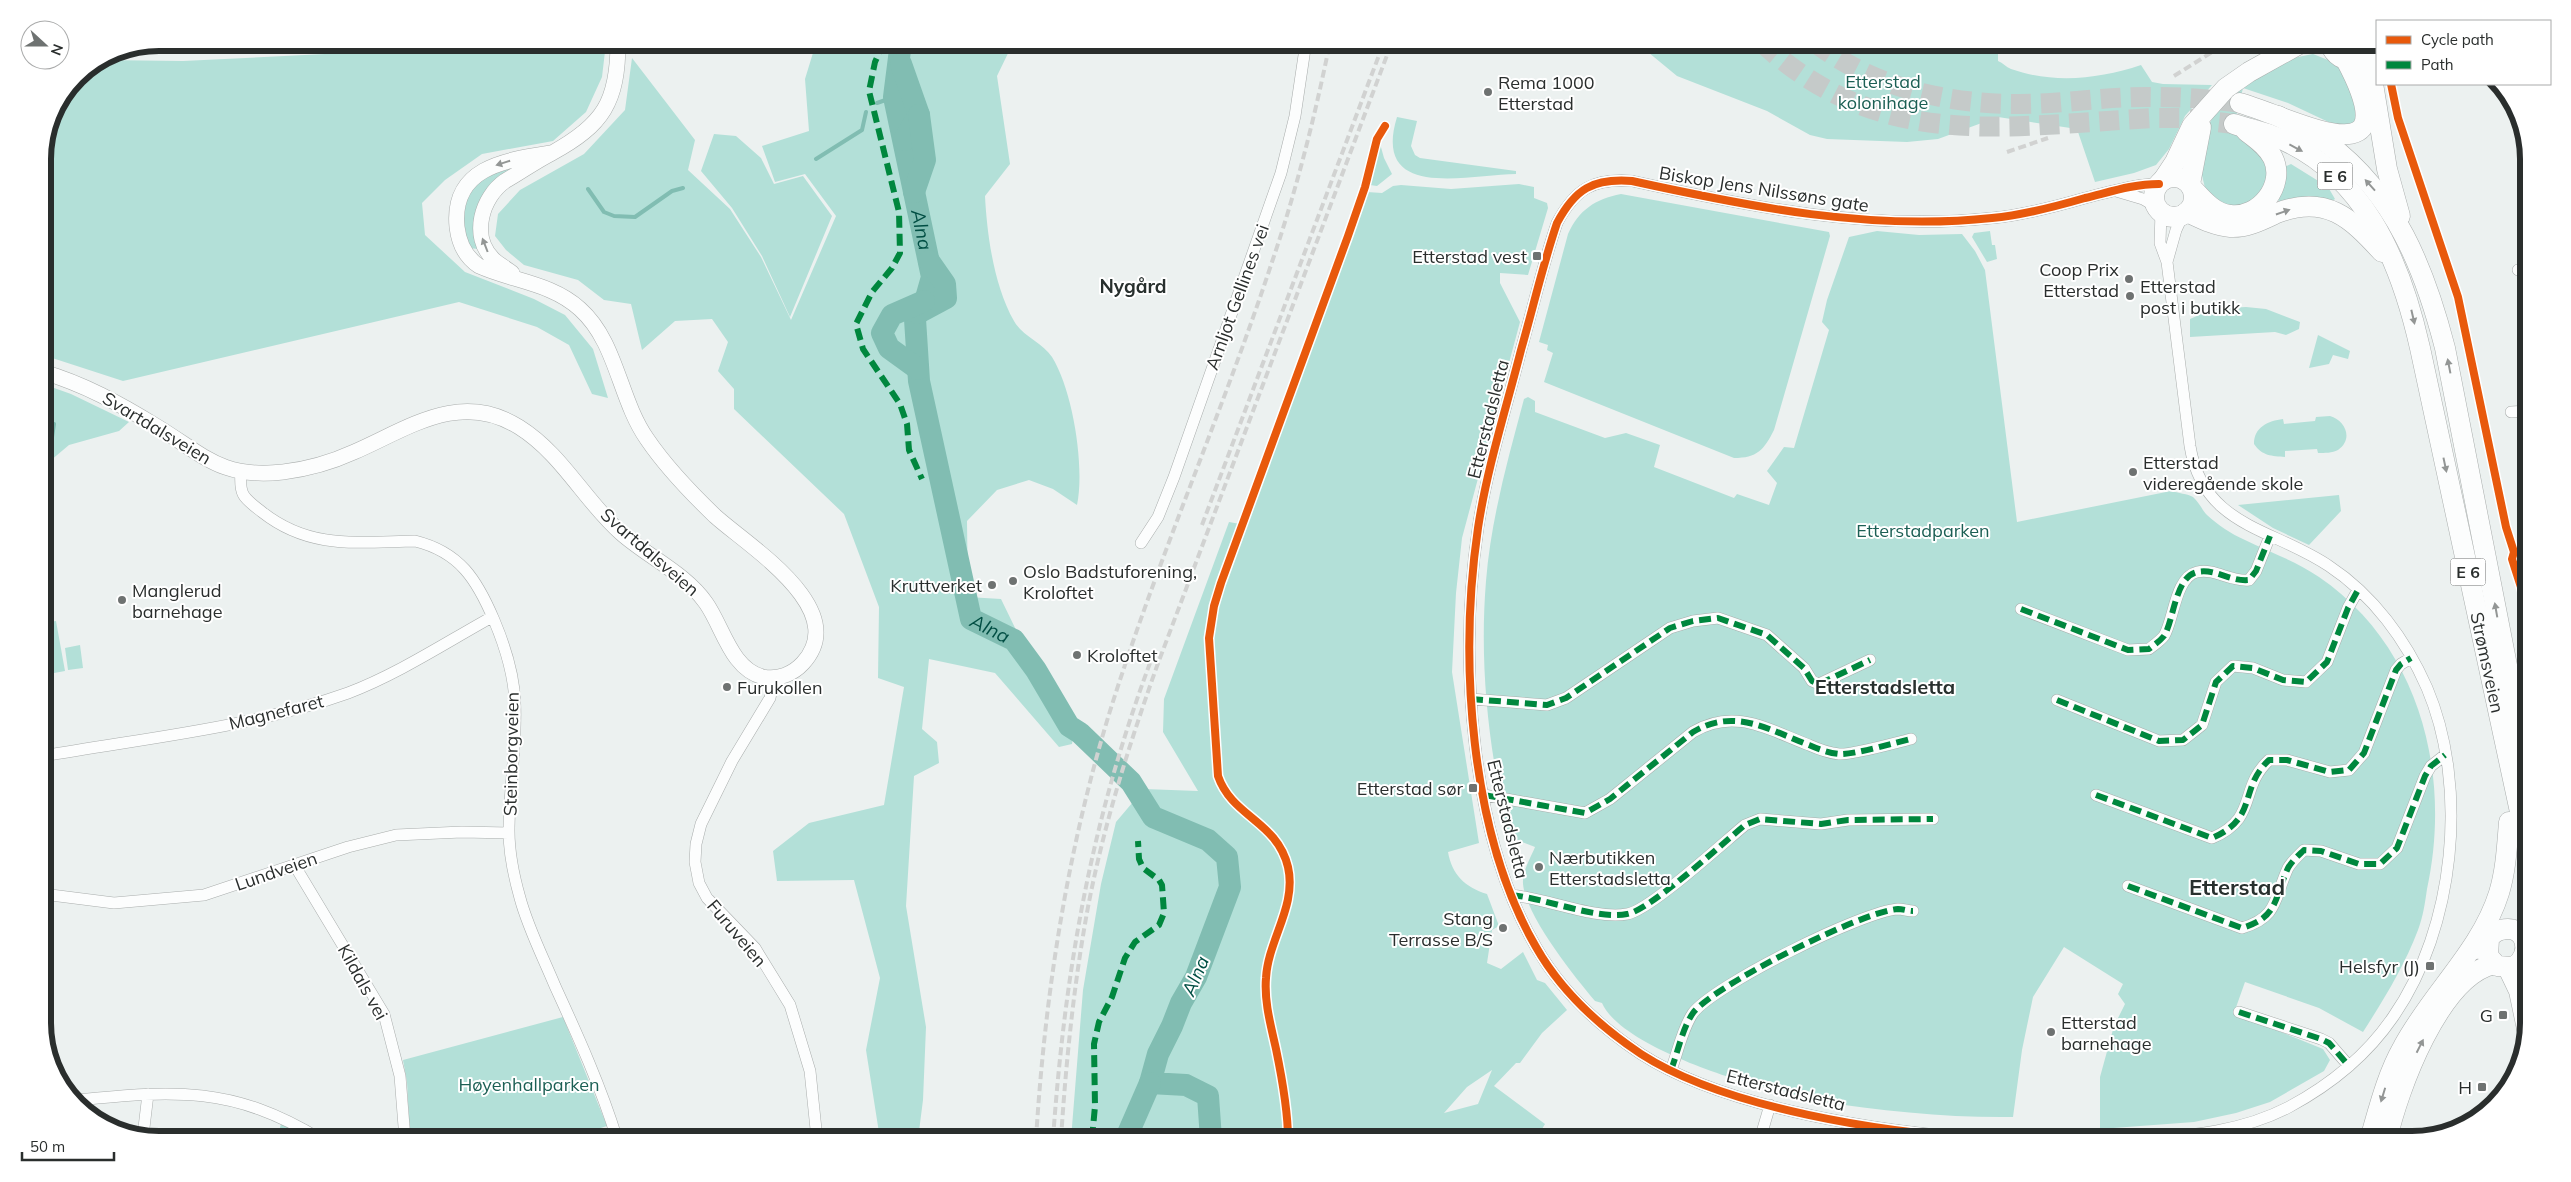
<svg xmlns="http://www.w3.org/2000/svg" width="2571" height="1182" viewBox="0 0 2571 1182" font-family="Mulish,sans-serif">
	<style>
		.green { fill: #b3e0d8; fill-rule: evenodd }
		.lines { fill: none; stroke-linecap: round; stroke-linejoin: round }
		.stream { stroke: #81bdb2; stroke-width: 4 }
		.river { stroke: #81bdb2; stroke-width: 22 }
		.highway-tunnel { stroke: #c5cac9; stroke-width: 20; stroke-dasharray: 20 10; stroke-linecap: butt }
		.street-casing { stroke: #a9adac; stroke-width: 12 }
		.secondary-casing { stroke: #a9adac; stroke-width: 16 }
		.highway-casing { stroke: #a9adac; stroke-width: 21 }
		.street { stroke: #fcfdfd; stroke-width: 11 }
		.secondary { stroke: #fcfdfd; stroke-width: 15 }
		.highway { stroke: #fcfdfd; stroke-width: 20 }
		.rail { stroke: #d1d2d1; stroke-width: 4; stroke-dasharray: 8 4; stroke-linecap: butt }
		.quiet { stroke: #00873e; stroke-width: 6; stroke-dasharray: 12 6; stroke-linecap: butt }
		.cycleway-casing { stroke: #fff; stroke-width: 11 }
		.cycleway { stroke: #e8590c; stroke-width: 8 }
		.oneway { fill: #939695 }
		.poi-dot { fill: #6e7271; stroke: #fff; stroke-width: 2 }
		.labels { text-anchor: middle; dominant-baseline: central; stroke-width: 4; stroke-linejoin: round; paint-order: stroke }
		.shield { fill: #fff; stroke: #6a6d6c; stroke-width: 1 }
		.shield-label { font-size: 16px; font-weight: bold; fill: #2a2e2d }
		.park-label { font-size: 18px; fill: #1b5f54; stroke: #fff }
		.poi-label { font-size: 18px; fill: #2a2e2d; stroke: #fff; text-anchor: start }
		.street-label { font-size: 18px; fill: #2a2e2d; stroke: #fff }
		.water-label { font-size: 19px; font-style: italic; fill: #004e43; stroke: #fff }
		.neighbourhood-label { font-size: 19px; font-weight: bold; fill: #28302e; stroke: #fff }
		.quarter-label { font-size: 20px; font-weight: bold; fill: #28302e; stroke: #fff }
		.district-label { font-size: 22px; font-weight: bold; fill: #28302e; stroke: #fff }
		.rim { fill: none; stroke: #2a2e2d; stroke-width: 6 }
	</style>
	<rect width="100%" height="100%" fill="#ecf1f0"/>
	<!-- green -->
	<path class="green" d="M351,42l255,1 -4,34 -16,35 -33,29 -71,13 -37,26 -23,23 3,32 40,37 69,27 31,16 28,34 15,49 -16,-4 -23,-49 -32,-18 -78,-25 -336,79 -80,-26v-203l8,-38 26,-38 25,-16 81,1 162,-8z
		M816,43h197l-16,33 13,88 -25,32c2,39 9,90 29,125 8,15 29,22 38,36 21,34 33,110 25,148l-24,-16 -24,-9 -32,10 -30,31 1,76 33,2 54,111 19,22 -2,12 -13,3 -64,-74 -66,-14 -7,70 15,13 2,21 -25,13 -8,130 20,121 -3,73 -5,39h-38l-14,-89 14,-72 -26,-98 -77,1 -4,-30 36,-28 75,-18 20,-118 -26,-9 1,-71 -35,-93 -110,-105v-20l-16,-18 10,-29 -16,-23 -37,2 -33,29 -11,-46 -27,-4 -26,-20 -54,-15 -18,-15 -11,-14 3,-22 22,-24 64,-36 41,-44 7,-52 63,82 -7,30 42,39 31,48 30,63 45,-104 -31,-42 -30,8 -13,-36 47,-15 -4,-52z
		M1637,43h361v18c5,2 8,6 13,8 43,15 88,10 130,-4l11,17 11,2 49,1 -27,31 -16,33 -13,16 -22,8 -39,9 -18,-53 -79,-12 -60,22 -31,3 -80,-3 -17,-4 -43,-24 -90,-35z
		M2340,43h23l-11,6 -6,-1z
		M2313,54l20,8 8,7 15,25 -1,30 -18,2 -49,-23 -45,-15 -11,45 28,16 10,29 -18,26 -28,3 -19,-19 -5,-21 9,-43 8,-13 23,-24 53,-29z
		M1397,117l20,4 -6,25 4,9 5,3 96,13v3c-46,0 -145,28 -119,-57z
		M714,134l22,2 25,22 13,26 29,-8 29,40 -42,101 -28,-61 -30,-48 -31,-37z
		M1379,140l5,18 8,16 -15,12 -7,-1 -1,-4z
		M2291,164l37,23 7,12 -3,2 -48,3 -6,-4 6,-33z
		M517,165c-43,28 -36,37 -38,84l-11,-1c-7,-24 -7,-59 19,-72 9,-5 20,-7 30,-11z
		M1519,184l15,3v11l13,5 1,5 -20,67 -28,-2v10l20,39 -58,216 -6,55 -4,79 27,171 -31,9c4,23 17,35 39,42l12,32 -7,4 -5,33 14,6 22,-17 14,28 8,3 22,27 -25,23 -22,30h-4l-22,23 51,38 -9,15h-465l12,-149 18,-106 15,-62 28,-33 54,2 -35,-59 1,-33 65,-177 11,2 40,-93 87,-239 15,1 11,-7 8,-1 50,4zM1492,1070l-14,34 -34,9 23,-26z
		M1621,194l208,38 1,4 -56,194c-10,20 -17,28 -40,28l-190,-76 9,-29 -6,-3 1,-5 -9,-3 29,-108c11,-24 27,-35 53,-40z
		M1877,231l42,4 43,-1 13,17 10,19 32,252 154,-31c7,2 17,3 22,6 6,5 9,13 14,18 11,10 24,19 38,25 24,12 51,21 74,37 101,69 133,197 108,312 -2,14 -4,28 -9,41 -14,37 -34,69 -55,102l-44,-24 -74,-26 -11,31 89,36 7,11 -6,11 -54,31 -34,11 -42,9 -94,7v-52l14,-51 11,-22 -7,-10 5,-10 -59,-37 -31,50 -11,53 -9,67c-62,1 -133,-6 -194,-16 -16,-2 -47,-16 -58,-15 -40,-9 -143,-45 -159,-83l-7,-2c-21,-25 -69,-85 -72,-117 -1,-12 8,-27 12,-37l-26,-10c-20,-85 -30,-169 -23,-256 5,-62 22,-122 38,-182l4,-2 7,4v11l70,26 21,-5 34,12 -6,22 80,31 3,-4 32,11 8,-22 -10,-12 17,-24 10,1 35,-118 -7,-8 5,-22 22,-63z
		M1990,231l2,14h3l2,14 -10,3 -15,-25 2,-4z
		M2246,307l20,2 34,13 -1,7 -13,6 -11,-3 -85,5v-18l23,-10z
		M2318,335l32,16 -2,8 -15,-4 -4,9 -20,4z
		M43,384l28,10 58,28 -10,9 -50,14 -19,16 -7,3z
		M2330,416c15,4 24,23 8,34 -6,3 -13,3 -20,3l-1,-4 -32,2v6c-13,-1 -23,-1 -31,-13 0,-17 14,-23 29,-25l1,5 31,-3 1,-4z
		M2339,495l2,16 -32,34 -36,-17 -35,-23z
		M56,621l9,50 -22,4v-52z
		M80,645l3,23 -15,2 -3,-22z
		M563,1017l44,109 -41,13h-156l-3,-57 -4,-22z
		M281,1124l29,15h-33z"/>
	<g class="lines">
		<!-- stream -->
		<path class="stream" d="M877,103l17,-6
			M816,159l46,-29 4,-18
			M588,189l16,23 10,4 21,1 37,-26 11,-3
			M51,444l3,-20"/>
		<!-- river -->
		<g class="river">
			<path id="s1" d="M901,42l-7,55 38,180 -6,21 -11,21 4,62 52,238 43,21 22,30 33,56 11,7 51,49 22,35 55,23 19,17 3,30 -34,90 -15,26 -9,23 -14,28 -8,29 36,2 22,11 3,43"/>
			<path d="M901,64l18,51 -15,25"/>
			<path d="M914,192l11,-32 -6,-45"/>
			<path d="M918,313l28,-15 -1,-14 -16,-23"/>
			<path d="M918,369l-29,-21 -7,-15 10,-18 32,-14"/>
			<path d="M1127,1139l-1,-1 24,-55"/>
		</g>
		<!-- highway-tunnel -->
		<path class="highway-tunnel" d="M1761,42c122,112 245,83 395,76h26l52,6
			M1814,42c61,46 131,62 206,62 45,0 89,-8 133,-7 29,0 58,2 87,6"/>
		<!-- street casing -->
		<g class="street-casing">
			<path id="street" d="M2116,191l27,8 14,8
				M2167,262l9,-32 7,-15
				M2518,270l10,-2
				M2511,412l17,-1
				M241,472c-2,24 3,26 21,40 48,38 96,30 153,29 45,11 62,39 79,79 11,26 20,54 21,83 2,43 -6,85 -6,128 0,22 5,46 11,67 8,30 23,59 35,88 23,50 46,101 62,153
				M1141,543l17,-26 16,-40 107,-304 14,-57 11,-74
				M2021,609l107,41 21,-1c5,-4 11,-8 15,-13 10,-16 11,-59 33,-64 18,-4 33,10 52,8l7,-9 14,-35
				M774,678l-4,20 -38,63 -31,63 -5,20 -1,18 4,21 8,15 48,50 35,57 20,66 7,68
				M1471,699l76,6 19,-7 104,-70 23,-7 25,-3 49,17 37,33 8,13 7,3 51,-24
				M2057,700l102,41 24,-1 19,-15 14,-43 17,-16 20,2 30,12 23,2 21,-20 21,-54 10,-18
				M43,756c101,-18 207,-28 305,-63 50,-19 97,-50 144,-76
				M1484,795l101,18 25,-14 83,-67c42,-25 76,-2 116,13 9,4 20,8 30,9 14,1 55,-11 72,-15
				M2096,795l116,43c47,-20 26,-49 57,-78h18l43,12 19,-2 15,-17 32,-83 5,-6 10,-6
				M295,866l89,148 16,62 5,63
				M2128,886l114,42c37,-11 32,-30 46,-60 4,-7 11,-13 16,-18l17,1 38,13h21l17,-16 28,-72 6,-10 14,-11
				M43,894l71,9 90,-8 144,-48 48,-12 66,-3 47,1
				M1511,895c34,3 85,25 116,19 22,-3 96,-71 118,-89l15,-6 61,5 27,-4 85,-1
				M2239,1012l82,27 8,4 20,23
				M1671,1070c7,-18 11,-41 22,-57 21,-28 170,-102 205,-104 5,0 10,2 15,2
				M77,1100c98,-10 156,-14 243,39
				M143,1136l5,-42
				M1760,1139l10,-34
				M1988,1139c-102,-6 -262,-30 -347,-85 -42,-28 -80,-63 -105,-107 -67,-115 -77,-290 -58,-419 9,-60 28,-119 43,-178 12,-42 22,-86 36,-127 18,-34 36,-45 75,-42 119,26 238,50 360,37 32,-3 62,-11 93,-20 25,-6 48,-14 74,-14
				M2140,1139c52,-3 103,-8 149,-32 41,-22 78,-52 104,-90 62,-89 76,-230 34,-329 -21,-48 -54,-93 -98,-122 -56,-38 -126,-39 -139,-120l-23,-184 -7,-19 1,-31"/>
		</g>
		<!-- secondary casing -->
		<g class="secondary-casing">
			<path id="secondary" d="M512,273c-6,-5 -14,-9 -19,-14 -23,-23 -11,-62 12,-78 16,-9 31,-20 47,-28 51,-28 66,-51 66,-111
				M43,372c41,12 77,32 113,54 48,29 65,53 127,46 25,-3 49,-10 71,-20 55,-24 106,-62 165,-25 43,27 65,73 102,106 27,24 64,40 85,70 17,24 25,66 57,74 15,3 30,-3 40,-14 49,-54 -55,-117 -88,-147 -25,-24 -49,-49 -68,-77 -28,-40 -30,-97 -67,-130 -28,-26 -68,-28 -101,-43 -14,-9 -20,-22 -22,-39 -6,-60 49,-67 94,-74"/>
		</g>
		<!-- highway casing -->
		<g class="highway-casing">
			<g id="highway">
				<path d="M2329,42c5,14 15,20 29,17"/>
				<path d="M2368,53l19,116 13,47"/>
				<path d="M2240,103c55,16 172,81 106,-43"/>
				<path d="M2278,116c16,9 34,17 50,28 67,50 97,126 117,204l83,425"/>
				<path id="s2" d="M2234,124c12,4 25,7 37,11 92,35 129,124 149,213l108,501"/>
				<circle cx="2174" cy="197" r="20"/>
				<path d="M2163,180l12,-18 17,-36 34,-38 23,-16 54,-30"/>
				<path d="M2190,184l11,-57"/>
				<path d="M2193,189c10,11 22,25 37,26 29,4 56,-30 43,-57 -6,-12 -17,-19 -27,-27"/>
				<path d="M2187,212c13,6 28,14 43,15 17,1 32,-7 47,-14 49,-19 74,5 105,39"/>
				<path d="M2476,949c8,-6 16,-17 25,-19 25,-7 33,24 13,37l-17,-1 -9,-10 1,-17"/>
				<path d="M2508,968l11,23 8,38"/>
				<path d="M2370,1139c9,-31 17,-64 33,-92 28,-53 78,-96 96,-154 7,-23 8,-47 10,-71"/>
				<path d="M2387,1139c11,-49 52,-162 107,-175"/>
			</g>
		</g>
		<!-- street -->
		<use href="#street" class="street"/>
		<!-- secondary -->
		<use href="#secondary" class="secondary"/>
		<!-- highway -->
		<use href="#highway" class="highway"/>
		<!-- rail -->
		<path class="rail" d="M2174,76l54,-34
			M2007,152l41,-14
			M1202,525l182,-483
			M1036,1139c9,-145 31,-288 74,-428 48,-153 113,-300 163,-452 24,-71 42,-143 57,-217
			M1053,1139c12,-169 38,-317 97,-476
			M1061,1139c5,-78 13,-156 27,-232 16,-83 41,-162 69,-241l235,-624"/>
		<!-- quiet -->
		<path class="quiet" d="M884,42l-9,20 -6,29 30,121 1,41 -8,15 -20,24 -16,32 7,25 37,55 7,20 2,26 13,29
			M2021,609l107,41 21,-1c5,-4 11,-8 15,-13 10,-16 11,-59 33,-64 18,-4 33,10 52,8l7,-9 14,-35
			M1471,699l76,6 19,-7 104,-70 23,-7 25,-3 49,17 37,33 8,13 7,3 51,-24
			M2057,700l102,41 24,-1 19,-15 14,-43 17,-16 20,2 30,12 23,2 21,-20 21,-54 10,-18
			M1484,795l101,18 25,-14 83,-67c42,-25 76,-2 116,13 9,4 20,8 30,9 14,1 55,-11 72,-15
			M2096,795l116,43c47,-20 26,-49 57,-78h18l43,12 19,-2 15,-17 32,-83 5,-6 10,-6
			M2128,886l114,42c37,-11 32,-30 46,-60 4,-7 11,-13 16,-18l17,1 38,13h21l17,-16 28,-72 6,-10 14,-11
			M1511,895c34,3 85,25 116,19 22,-3 96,-71 118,-89l15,-6 61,5 27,-4 85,-1
			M2239,1012l82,27 8,4 20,23
			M1671,1070c7,-18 11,-41 22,-57 21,-28 170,-102 205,-104 5,0 10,2 15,2
			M1092,1139l3,-33 -1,-62 5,-22 13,-25 13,-39 10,-16 24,-17 5,-12 -2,-28 -3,-5 -16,-12 -4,-9 -1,-18"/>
		<!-- cycleway casing -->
		<g class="cycleway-casing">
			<path id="cycleway" d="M2391,84l7,34 60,179 48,230 8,25 -2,7 16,50
				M1288,1139c0,-29 -6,-61 -12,-90 -5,-23 -12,-47 -10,-71 2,-38 31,-72 22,-111 -11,-46 -56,-50 -70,-91l-9,-138 5,-32 7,-23 127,-347 17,-49 12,-48 8,-13
				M1988,1139c-102,-6 -262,-30 -347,-85 -42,-28 -80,-63 -105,-107 -67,-115 -77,-290 -58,-419 9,-60 28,-119 43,-178 12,-42 22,-86 36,-127 18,-34 36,-45 75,-42 119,26 238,50 360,37 32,-3 62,-11 93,-20 25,-6 48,-14 74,-14"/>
		</g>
		<!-- cycleway -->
		<use href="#cycleway" class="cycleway"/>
	</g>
	<!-- one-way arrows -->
	<defs><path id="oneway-solid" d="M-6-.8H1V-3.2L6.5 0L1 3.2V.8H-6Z" transform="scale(1.25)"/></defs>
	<g class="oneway">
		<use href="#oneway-solid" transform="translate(2296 148) rotate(28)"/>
		<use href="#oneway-solid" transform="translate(503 163) rotate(162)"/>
		<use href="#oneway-solid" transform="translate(2370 185) rotate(-132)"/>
		<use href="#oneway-solid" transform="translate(2283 212) rotate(-19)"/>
		<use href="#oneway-solid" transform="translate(485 245) rotate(-111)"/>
		<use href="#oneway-solid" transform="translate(2413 317) rotate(77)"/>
		<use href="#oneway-solid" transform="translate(2449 366) rotate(-101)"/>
		<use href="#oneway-solid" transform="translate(2445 465) rotate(78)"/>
		<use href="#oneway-solid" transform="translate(2496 610) rotate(-100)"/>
		<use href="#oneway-solid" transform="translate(2420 1046) rotate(-63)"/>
		<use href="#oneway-solid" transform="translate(2383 1095) rotate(107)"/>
	</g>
	<!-- markers -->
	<g class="poi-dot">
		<circle cx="1488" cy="92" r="5"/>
		<rect x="1532" y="251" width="10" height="10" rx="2.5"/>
		<circle cx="2129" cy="279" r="5"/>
		<circle cx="2130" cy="296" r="5"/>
		<circle cx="2133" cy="472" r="5"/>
		<circle cx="1013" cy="581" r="5"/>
		<circle cx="992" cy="585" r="5"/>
		<circle cx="122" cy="600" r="5"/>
		<circle cx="1077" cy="655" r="5"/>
		<circle cx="727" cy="687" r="5"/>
		<rect x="1468" y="783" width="10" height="10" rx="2.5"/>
		<circle cx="1539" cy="867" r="5"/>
		<circle cx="1503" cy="928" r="5"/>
		<rect x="2425" y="961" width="10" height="10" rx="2.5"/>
		<rect x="2498" y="1010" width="10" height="10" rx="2.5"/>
		<circle cx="2051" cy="1032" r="5"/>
		<rect x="2477" y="1082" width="10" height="10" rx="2.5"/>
	</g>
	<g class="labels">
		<!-- shield labels -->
		<g class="shield">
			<rect x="2317.5" y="162.5" width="35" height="27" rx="4"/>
			<rect x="2450.5" y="558.5" width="35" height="27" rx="4"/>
		</g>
		<g class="shield-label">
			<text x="2335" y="176">E 6</text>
			<text x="2468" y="572">E 6</text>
		</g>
		<!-- park labels -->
		<g class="park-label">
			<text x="1883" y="81">Etterstad<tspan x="1883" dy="21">kolonihage</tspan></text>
			<text x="1923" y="530">Etterstadparken</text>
			<text x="529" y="1084">Høyenhallparken</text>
		</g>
		<!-- poi labels -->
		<g class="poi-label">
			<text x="1498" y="82">Rema 1000<tspan x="1498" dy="21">Etterstad</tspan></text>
			<text x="1527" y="256" text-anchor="end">Etterstad vest</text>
			<text x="2119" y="269" text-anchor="end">Coop Prix<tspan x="2119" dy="21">Etterstad</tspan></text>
			<text x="2140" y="286">Etterstad<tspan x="2140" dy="21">post i butikk</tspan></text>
			<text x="2143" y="462">Etterstad<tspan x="2143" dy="21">videregående skole</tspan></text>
			<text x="1023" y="571">Oslo Badstuforening,<tspan x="1023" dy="21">Kroloftet</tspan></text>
			<text x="982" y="585" text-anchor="end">Kruttverket</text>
			<text x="132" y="590">Manglerud<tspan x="132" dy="21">barnehage</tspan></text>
			<text x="1087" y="655">Kroloftet</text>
			<text x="737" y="687">Furukollen</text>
			<text x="1463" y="788" text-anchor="end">Etterstad sør</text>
			<text x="1549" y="857">Nærbutikken<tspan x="1549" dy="21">Etterstadsletta</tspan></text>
			<text x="1493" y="918" text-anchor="end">Stang<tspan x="1493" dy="21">Terrasse B/S</tspan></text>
			<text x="2420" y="966" text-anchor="end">Helsfyr (J)</text>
			<text x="2493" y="1015" text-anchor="end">G</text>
			<text x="2061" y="1022">Etterstad<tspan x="2061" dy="21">barnehage</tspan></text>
			<text x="2472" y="1087" text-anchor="end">H</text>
		</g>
		<!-- street labels -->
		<g class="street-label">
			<text transform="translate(1764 189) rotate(9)">Biskop Jens Nilssøns gate</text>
			<text transform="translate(1237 297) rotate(-70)">Arnljot Gellines vei</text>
			<text transform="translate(1488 419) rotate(-76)">Etterstadsletta</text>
			<text transform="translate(157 428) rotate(31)">Svartdalsveien</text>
			<text transform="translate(650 552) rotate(41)">Svartdalsveien</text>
			<text stroke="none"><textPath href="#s2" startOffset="632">Strømsveien</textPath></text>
			<text transform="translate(276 712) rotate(-14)">Magnefaret</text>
			<text transform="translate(511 754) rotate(-89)">Steinborgveien</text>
			<text transform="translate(1508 819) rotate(76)">Etterstadsletta</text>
			<text transform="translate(276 871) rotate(-19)">Lundveien</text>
			<text transform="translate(737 933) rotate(50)">Furuveien</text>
			<text transform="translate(363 982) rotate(61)">Kildals vei</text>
			<text transform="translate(1786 1090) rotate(14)">Etterstadsletta</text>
		</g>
		<!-- water labels -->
		<g class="water-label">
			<text stroke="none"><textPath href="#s1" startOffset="191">Alna</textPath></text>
			<text stroke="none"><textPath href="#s1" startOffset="612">Alna</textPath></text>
			<text transform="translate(1195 976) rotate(-67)">Alna</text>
		</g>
		<!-- neighbourhood labels -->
		<g class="neighbourhood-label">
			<text x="1133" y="286">Nygård</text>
		</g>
		<!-- quarter labels -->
		<g class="quarter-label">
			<text x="1885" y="686">Etterstadsletta</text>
		</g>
		<!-- district labels -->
		<g class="district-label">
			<text x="2237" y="887">Etterstad</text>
		</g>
	</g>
	<!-- crop -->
	<path d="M0 0H2571V1182H0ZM159 51H2412A108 108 0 0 1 2520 159V1023A108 108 0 0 1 2412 1131H159A108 108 0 0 1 51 1023V159A108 108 0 0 1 159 51Z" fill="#fff" fill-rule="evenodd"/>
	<path class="rim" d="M159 51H2412A108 108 0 0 1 2520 159V1023A108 108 0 0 1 2412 1131H159A108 108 0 0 1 51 1023V159A108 108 0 0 1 159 51Z"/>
	<!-- legend -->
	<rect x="2376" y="20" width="175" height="65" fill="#ffffff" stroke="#aaabab"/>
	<rect x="2386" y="36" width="25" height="8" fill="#e8590c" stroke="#aaabab"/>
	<text x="2421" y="45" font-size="15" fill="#2a2e2d">Cycle path</text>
	<rect x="2386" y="61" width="25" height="8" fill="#00873e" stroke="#aaabab"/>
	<text x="2421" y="70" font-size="15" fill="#2a2e2d">Path</text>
	<!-- north arrow -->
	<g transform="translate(45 45) rotate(111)"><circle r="24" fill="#ffffff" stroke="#aaabab"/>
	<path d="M0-4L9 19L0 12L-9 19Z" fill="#6e7271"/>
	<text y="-8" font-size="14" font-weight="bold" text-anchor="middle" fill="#2a2e2d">N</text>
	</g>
	<!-- scale -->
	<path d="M22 1152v8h92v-8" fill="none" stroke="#2a2e2d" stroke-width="2.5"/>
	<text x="30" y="1152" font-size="15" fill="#2a2e2d" stroke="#ffffff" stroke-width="4" paint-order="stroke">50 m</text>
</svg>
